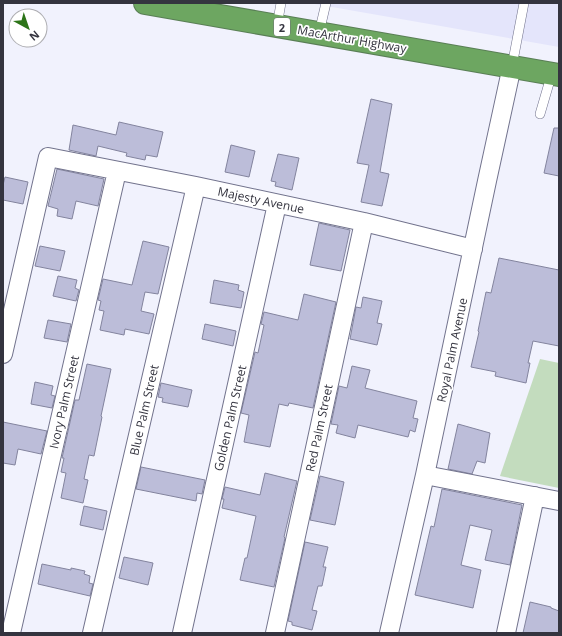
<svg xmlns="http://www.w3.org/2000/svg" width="562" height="636" viewBox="0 0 562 636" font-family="'Open Sans',sans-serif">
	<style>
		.built { fill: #e4e5fb }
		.green { fill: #c3dcbe }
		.building { fill: #bcbdd9; stroke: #83849e }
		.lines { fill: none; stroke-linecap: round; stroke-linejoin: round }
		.lane-casing { stroke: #72738d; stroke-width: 10 }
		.street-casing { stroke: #72738d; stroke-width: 20 }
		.highway-casing { stroke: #597e55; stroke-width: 24 }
		.lane { stroke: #fff; stroke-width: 9 }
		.street { stroke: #fff; stroke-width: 18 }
		.highway { stroke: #6da661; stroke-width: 22 }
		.labels { text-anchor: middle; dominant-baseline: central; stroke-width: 3.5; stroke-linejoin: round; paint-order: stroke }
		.shield { fill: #fff; stroke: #717179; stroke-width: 1 }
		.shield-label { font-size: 11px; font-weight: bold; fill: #34343f }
		.street-label { font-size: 12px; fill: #34343f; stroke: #fff }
	</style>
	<rect width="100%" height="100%" fill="#f1f2fd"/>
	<!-- built -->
	<path class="built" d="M309,3h250v44l-124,-22z"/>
	<!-- green -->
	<path class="green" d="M540,359l19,4v125l-59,-12z"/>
	<!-- building -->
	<path class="building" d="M371,99l21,5 -12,68 9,2 -7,32 -21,-4 8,-37 -12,-2z
		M119,122l44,10 -6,25 -11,-2 -1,5 -19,-4 1,-3 -29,-7 -2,10 -27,-6 4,-25 43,10z
		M554,128h5v48l-15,-3z
		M231,145l24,6 -6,26 -24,-5z
		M278,154l21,4 -7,32 -17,-4 1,-4 -5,-1z
		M57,169l47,10 -6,27 -22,-5 -4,18 -15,-3 1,-7 -10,-3z
		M5,177l23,5 -5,22 -20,-4v-15z
		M319,223l31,7 -9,41 -31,-6z
		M143,241l26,6 -11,47 -13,-2 -4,19 13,3 -5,20 -24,-5 -1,6 -24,-5 4,-19 -5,-1 2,-9 -3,-1 5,-21 29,6z
		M40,246l25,5 -5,20 -25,-5z
		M499,258l60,12v76l-26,-5 -5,22h2l-4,20 -31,-7 1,-4 -25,-5 8,-35 -1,-1 8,-39 5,1z
		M58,276l19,4 -2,8 4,2 -3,11 -23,-5z
		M214,280l25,5 -1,5 6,2 -3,16 -31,-5z
		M304,294l32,8 -23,106 -24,-5 -1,3 -9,-2 -9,43 -26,-5 5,-27 -8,-2 14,-61 3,1 6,-28 -3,-1 3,-12 34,8z
		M363,297l19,4 -5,22 5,1 -5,21 -27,-6 6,-32 5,1z
		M48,320l23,4 -4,18 -23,-4z
		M205,324l31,7 -3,15 -31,-7z
		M87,364l24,5 -10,47 1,1 -8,39 -5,-1 -5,24 4,1 -5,23 -22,-5 5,-25 -5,-1 3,-14h-2l13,-58h4z
		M352,366l18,4 -5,18 52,13 -4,17 5,1 -3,13 -5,-2 -2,7 -50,-12 -3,13 -19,-5 2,-8 -7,-1 8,-38 8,2z
		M35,382l18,4 -2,9 4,1 -3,12 -21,-4z
		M161,383l31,7 -4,17 -26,-5 1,-4 -5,-1z
		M3,422l44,9 -6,23 -23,-5 -3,16 -12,-2z
		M458,424l32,9 -5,30 -8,-2 -5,13 -24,-5z
		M141,467l64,13 -3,14 -5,-1 -1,8 -60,-12z
		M265,473l32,8 -13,56 1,1 -11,49 -34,-7 5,-22h2l9,-42 -34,-8 2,-9h-2l3,-12 35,8z
		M320,476l24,6 -9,43 -25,-5z
		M442,489l80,16 -12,60 -25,-5 7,-30 -22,-5 -9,40 20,5 -8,38 -58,-13 16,-69 3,1z
		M84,506l23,5 -4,19 -23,-5z
		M305,542l23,5 -5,20h3l-4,19h-4l-6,24 5,1 -5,19 -20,-5v-3l-4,-1z
		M124,557l29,6 -5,22 -29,-7z
		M42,564l29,6v-2l14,3 -1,3 6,2 -1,7 4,1 -3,12 -52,-12z
		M530,602l21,5v1l8,3v22h-36z"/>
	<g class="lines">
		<!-- lane casing -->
		<g class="lane-casing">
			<path id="lane" d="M277,26l4,-23
				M319,33l7,-30
				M512,66l12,-63
				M540,114l12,-41"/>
		</g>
		<!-- street casing -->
		<g class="street-casing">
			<path id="street" d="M3,354l45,-197 148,29 168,36 109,27
				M425,475l134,26
				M11,633l106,-462
				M92,633l104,-447
				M182,633l95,-429
				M275,633l89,-411
				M389,633l36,-158 62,-294 25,-115
				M506,633l29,-137"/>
		</g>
		<!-- highway casing -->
		<g class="highway-casing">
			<path id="highway" d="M145,3l414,72"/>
		</g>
		<!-- lane -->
		<use href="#lane" class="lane"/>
		<!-- street -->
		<use href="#street" class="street"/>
		<!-- highway -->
		<use href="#highway" class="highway"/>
	</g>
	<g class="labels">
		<!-- shield labels -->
		<rect class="shield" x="274" y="18" width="16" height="18" rx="3"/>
		<g class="shield-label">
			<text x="282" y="27">2</text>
		</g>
		<!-- street labels -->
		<g class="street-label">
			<text transform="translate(352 39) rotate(10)">MacArthur Highway</text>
			<text transform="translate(261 200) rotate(12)">Majesty Avenue</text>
			<text transform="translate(452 350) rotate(-78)">Royal Palm Avenue</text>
			<text transform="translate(64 402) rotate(-77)">Ivory Palm Street</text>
			<text transform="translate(144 410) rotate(-77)">Blue Palm Street</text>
			<text transform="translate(230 418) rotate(-77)">Golden Palm Street</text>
			<text transform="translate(319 428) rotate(-78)">Red Palm Street</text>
		</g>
	</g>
	<!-- border -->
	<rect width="562" height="636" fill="none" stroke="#34343f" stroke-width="8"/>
	<!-- north arrow -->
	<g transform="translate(28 28) rotate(140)"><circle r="19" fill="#ffffff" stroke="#aeaeb2"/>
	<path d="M0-3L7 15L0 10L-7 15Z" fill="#2c7418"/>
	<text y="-6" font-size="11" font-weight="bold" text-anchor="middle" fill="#34343f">N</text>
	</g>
</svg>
